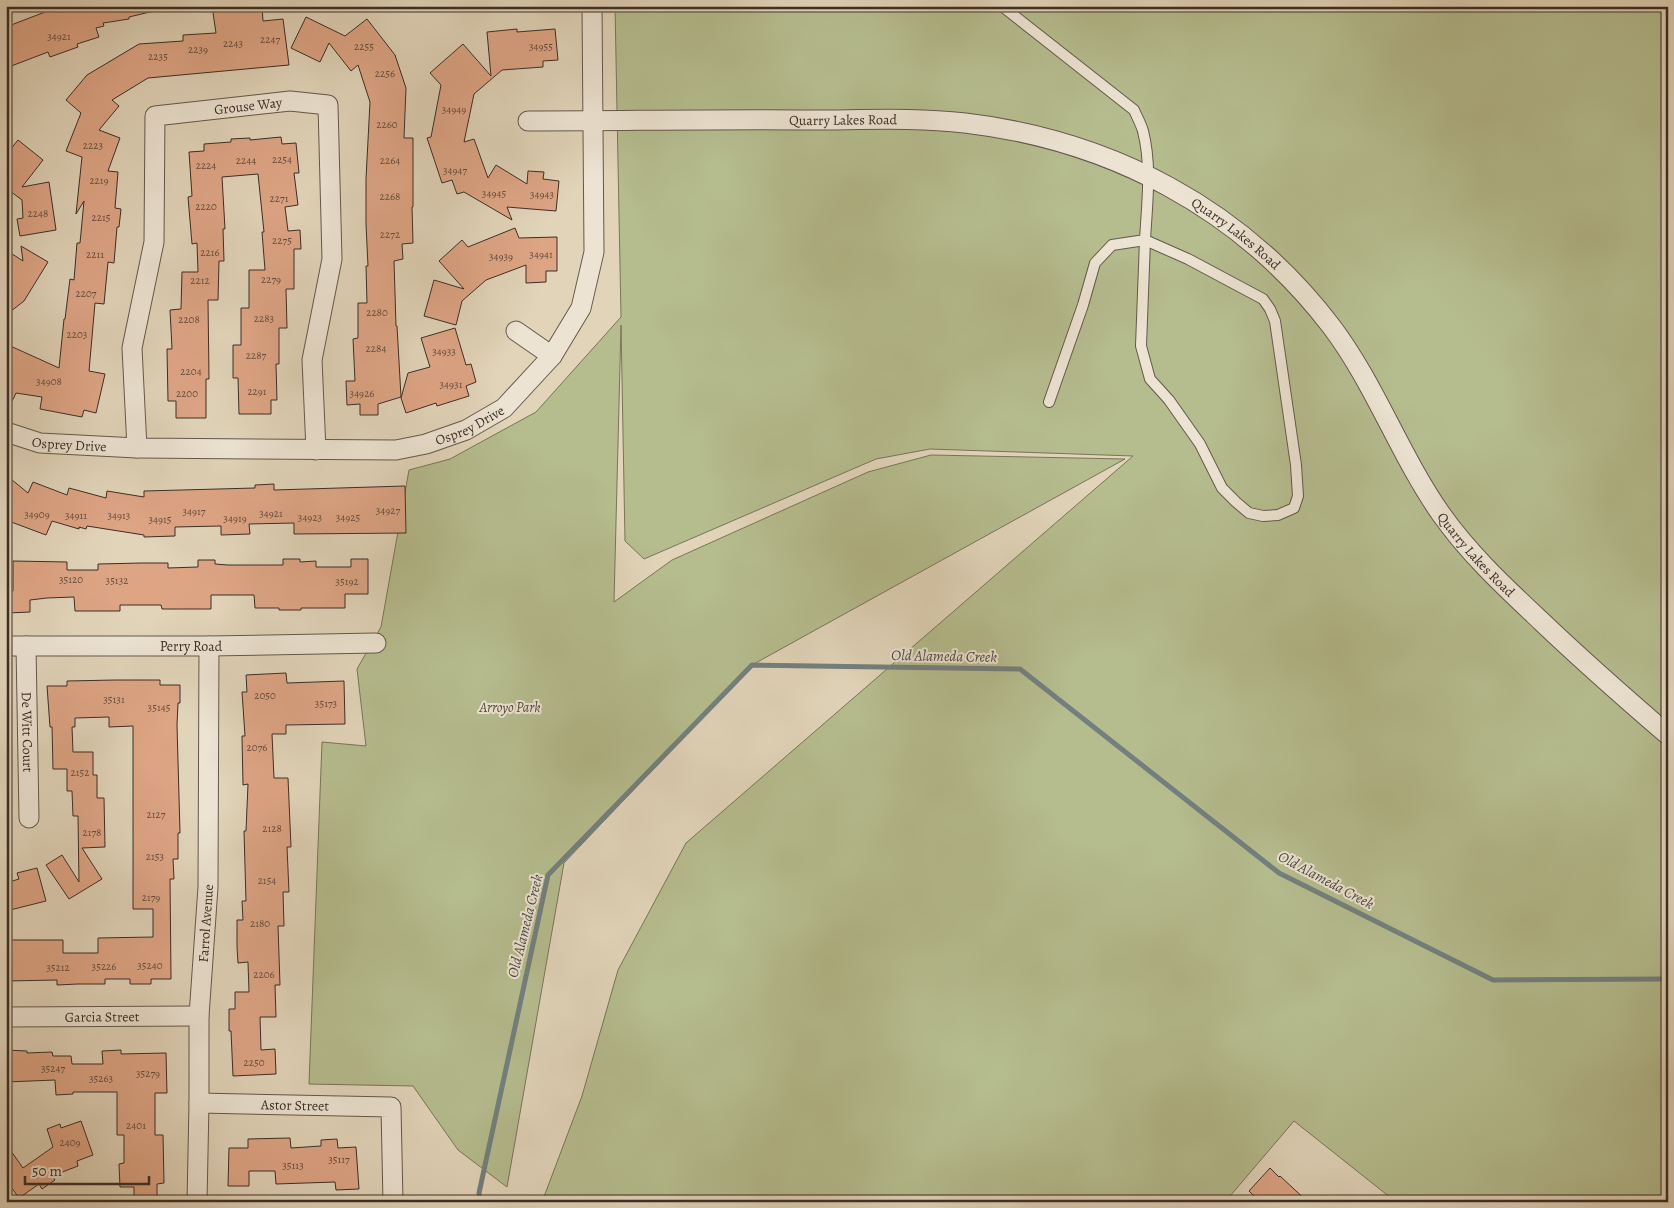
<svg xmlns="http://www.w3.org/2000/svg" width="1674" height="1208" viewBox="0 0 1674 1208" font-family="Alegreya,serif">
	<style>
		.green { fill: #b5bc8e; stroke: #78755a }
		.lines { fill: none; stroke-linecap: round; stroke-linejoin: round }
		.stream { stroke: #73807f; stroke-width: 5 }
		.building { fill: #dea585; stroke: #3c2e26 }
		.lane-casing { stroke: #65584b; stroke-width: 12 }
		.street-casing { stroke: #65584b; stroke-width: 21 }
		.lane { stroke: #ece3d2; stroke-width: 10 }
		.street { stroke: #ece3d2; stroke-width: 19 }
		.labels { text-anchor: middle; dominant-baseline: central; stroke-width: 4; stroke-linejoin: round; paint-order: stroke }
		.number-label { font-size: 11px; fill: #644c3e }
		.street-label { font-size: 14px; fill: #3c2e26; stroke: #ece3d2 }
		.park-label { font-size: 14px; font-style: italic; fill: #544a3b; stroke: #ece3d2 }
		.water-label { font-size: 15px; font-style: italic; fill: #4e4944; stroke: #ece3d2 }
	</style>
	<rect width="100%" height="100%" fill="#e1d4b9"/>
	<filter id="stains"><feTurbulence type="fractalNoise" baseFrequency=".004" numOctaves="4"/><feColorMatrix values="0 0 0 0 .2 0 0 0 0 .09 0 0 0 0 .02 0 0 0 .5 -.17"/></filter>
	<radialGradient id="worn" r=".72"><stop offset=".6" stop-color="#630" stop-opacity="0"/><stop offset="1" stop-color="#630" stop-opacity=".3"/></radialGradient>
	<!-- green -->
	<path class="green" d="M615,6h1053v1196h-272l-102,-81 -69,81h-683l40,-106 36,-126 68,-127 447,-387 -203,-7 -54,10 -232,100 -19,-18 -4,-216 -7,277 58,-42 196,-88 63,-17 194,4 -373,206 -188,198 -57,324 -49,-37 -45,-64 -104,-2 13,-342 44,4 -9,-77 24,-42 28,-157 41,-11 86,-47 85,-95z"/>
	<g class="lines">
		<!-- stream -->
		<path class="stream" d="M480,1202l-1,-9 69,-318 204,-210 268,4 259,204 214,107 175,-1"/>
	</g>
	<!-- building -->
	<path class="building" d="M56,6h97l1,5 -25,6v2l-26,4 1,3 -8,2 3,9 -22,7 1,3 -28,10 -2,-5 -42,16v-41l39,-15 -1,-2z
		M212,6h50l1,15 20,-2 6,46 -141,13 -36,22 7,6 -20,24 21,8 -12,33 10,1 -3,36 6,1 -2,18h-2l-3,36 -6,-1 -4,42 -9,-1 -6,68 16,3 -9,39 -12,-3 -2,7 -42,-8 2,-12 -26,-4 -10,21v-70l53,24 5,-49h1l5,-40 4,1 3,-37h3l4,-42 -8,13 6,-57 -16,-6 15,-38 -15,-13 21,-25 52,-31 44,-3v-6l33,-2z
		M306,17l39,19 22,-17 28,36 11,33 -2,50h9v69h-1l1,36 -11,1 1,15 -9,2 2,65h1l4,71 -23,7v11h-18v-11l-13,1 -1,-24h9l-2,-42 5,-1v-35h9l-1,-37h2l-2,-42v-45l4,-77 -12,-37 -7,6 -22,-28 -9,19 -29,-14z
		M517,29v3l38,-3 3,31 -15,1v6l-41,3 -28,24 -10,48 10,-3 14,39 8,-13 31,19 1,-13 16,1 -1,7 16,2 -3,30 -49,-4 5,13 -48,-28 -7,2 -5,-14 -10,3 -15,-45 4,-1 10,-52 -11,-12 33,-29 28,32 -4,-44z
		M281,137l1,7 14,-1 3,30h-5l4,32 -13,2 3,24 12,-1 1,19h-7v40h-8l1,39h-8v36h-3l1,36h-6v14h-32l-1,-36h-5v-33h8v-37h8v-38h16l-3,-38h2l-6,-58 -36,3 3,52h-2l1,32h-5l-1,39h-10l1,79h-3v39h-30v-17h-8l-1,-52h5l-2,-39 11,-1 1,-37h16l-1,-29 -5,1 -4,-47 4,-1 -3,-44 15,-1v-7l27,-2v-3l19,-1v2z
		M18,140l25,20 -21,27 27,-5 7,48 -36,6 -3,-17 6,-1 -1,-18 -16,-12v-33z
		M515,228l4,10 38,-1v34h-11v11l-20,1v-18l-40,15 -24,21 -6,24 -32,-9 10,-36 30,9 -25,-28 23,-21 6,7z
		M21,246l27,16 -24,39 -18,14v-65l17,11z
		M455,328l11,37 5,-1 5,18 -10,4 3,10 -32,10 -1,-3 -30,10 -5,-15 7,-25 22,-6 -9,-29z
		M6,475l22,18 5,-11 34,13 2,-7 37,10 1,-7 37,6v-6l111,-3v-3l19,-1v6l131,-4 1,47 -112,1v-11l-45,1 1,10 -29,1v-9l-46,1v9l-31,1v-2l-57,-9 -1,3 -7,-2v2l-27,-8 -6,14 -40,-15z
		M283,559h17v3l16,-1v6h35v-8h17v35h-23v14h-44v2h-22v-2h-24l-1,-13h-43v14h-49l-1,-4h-41v6h-45l-1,-14 -27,1 -17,2v12l-22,1v-22h5v-30l54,1v8h31v-6l44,-1h26v5l30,-1v-7h17v4l13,1h55z
		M286,673l1,10 57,-2 1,43 -59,1v9h-14l2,44h14l3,69h-4l2,45h-6l1,34h-6l2,59h-5l1,32h-16l1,33 14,-1 1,25 -43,2 -2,-45h-2v-22h6v-17h14l-1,-30 -10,1 -1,-16v-27h6l-1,-19h4l-2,-70h2l2,-47 -5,1 -1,-49h3l-3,-44h5l-1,-17z
		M115,680h45v5h20v18h-2l-1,22 3,108h-2v26h-5l1,20h-4l1,100h-20v5h-21v-5h-25v5h-27l-21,1v-5l-51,1v-41h57v13h35v-15l55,-1v-28h-20v-183l-24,1v-10l-34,1v9h-3l1,25h20v23h4v23h7l1,49 -23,1 20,31 -33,20 -23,-34 16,-10 17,27 -1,-66h-5l-1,-25h-5v-22h-14l-1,-42h-2l-3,-41h20v-5z
		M37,868l9,33 -40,10v-28l13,-4 -2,-6z
		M6,1050l21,1v2l25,-1 1,4h18l1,8h31l-1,-13 19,-1v4l45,-1 1,40h-12v42h8l1,48 -7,1v14l-23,1v-12h-14l-1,-23 5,-1v-28h-7v-43h-44v2l-17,1 -1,-15 -49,2z
		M81,1121l12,34 -16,6 1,5 -26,10 3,4 -13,9 -3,-5 -20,14 -13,-18v-36l17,24 30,-21 -6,-18 13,-5 1,4z
		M290,1138l1,10 30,-2v-6l16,-1 1,9 18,-1 3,42 -23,1 -1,-8 -59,2 -1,-13h-26v15h-21l1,-38h19v-9z
		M1270,1168l9,9 1,-1 28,26h-48l-11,-11z"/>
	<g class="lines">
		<!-- lane casing -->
		<g class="lane-casing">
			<path id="lane" d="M1002,6l132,104c3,7 7,14 9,21 9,36 4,72 2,109l-4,106 9,33 19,21 31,44 22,44 14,14 13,11 14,3 15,-1 16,-7 4,-12 -2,-31 -21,-144 -5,-12 -7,-10 -75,-40 -43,-19 -33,5 -17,18 -12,42 -34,97"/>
		</g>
		<!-- street casing -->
		<g class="street-casing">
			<g id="street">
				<path id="s1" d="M528,121c94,0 188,-2 282,-1 51,0 104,-3 155,3 145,17 276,85 366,203 44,58 68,128 110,188 29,41 65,74 101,108 41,39 83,76 126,113"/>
				<path d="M516,331l36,25"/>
				<path id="s2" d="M6,432l34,11 97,5 259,2 30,-6 40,-14 38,-22 48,-52 29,-48 13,-56 -2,-246"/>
				<path id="s3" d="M137,448l-5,-100 22,-106 1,-126 135,-15 38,4 4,154 -20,101 4,90"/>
				<path id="s4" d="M6,646h203l167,-3"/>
				<path id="s5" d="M26,646l3,172"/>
				<path id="s6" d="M6,1017l193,-1"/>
				<path id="s7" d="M199,1103l192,4 2,95"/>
				<path id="s8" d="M197,1202l2,-99v-87l9,-129 1,-241"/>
			</g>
		</g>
		<!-- lane -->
		<use href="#lane" class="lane"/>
		<!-- street -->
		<use href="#street" class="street"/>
	</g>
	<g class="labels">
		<!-- number labels -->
		<g class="number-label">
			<text x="59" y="36">34921</text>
			<text x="270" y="39">2247</text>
			<text x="233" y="43">2243</text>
			<text x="364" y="46">2255</text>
			<text x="541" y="46">34955</text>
			<text x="198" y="49">2239</text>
			<text x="158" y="56">2235</text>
			<text x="385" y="73">2256</text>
			<text x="454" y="109">34949</text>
			<text x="387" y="124">2260</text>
			<text x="93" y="145">2223</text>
			<text x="282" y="159">2254</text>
			<text x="246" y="160">2244</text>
			<text x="390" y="160">2264</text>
			<text x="206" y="165">2224</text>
			<text x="455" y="170">34947</text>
			<text x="99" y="180">2219</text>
			<text x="494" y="193">34945</text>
			<text x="542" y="194">34943</text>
			<text x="390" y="196">2268</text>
			<text x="279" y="198">2271</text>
			<text x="206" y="206">2220</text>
			<text x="38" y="213">2248</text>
			<text x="101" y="217">2215</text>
			<text x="390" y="234">2272</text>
			<text x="282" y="240">2275</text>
			<text x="210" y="252">2216</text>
			<text x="95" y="254">2211</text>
			<text x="541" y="254">34941</text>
			<text x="501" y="256">34939</text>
			<text x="271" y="279">2279</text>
			<text x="200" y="280">2212</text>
			<text x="86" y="293">2207</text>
			<text x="377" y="312">2280</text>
			<text x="264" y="318">2283</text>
			<text x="189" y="319">2208</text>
			<text x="77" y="334">2203</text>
			<text x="376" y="348">2284</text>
			<text x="444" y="351">34933</text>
			<text x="256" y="355">2287</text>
			<text x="191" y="371">2204</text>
			<text x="49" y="381">34908</text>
			<text x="451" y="384">34931</text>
			<text x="257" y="391">2291</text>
			<text x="187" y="393">2200</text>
			<text x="362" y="393">34926</text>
			<text x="388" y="510">34927</text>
			<text x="194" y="511">34917</text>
			<text x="271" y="513">34921</text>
			<text x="37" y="514">34909</text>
			<text x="76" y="515">34911</text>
			<text x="119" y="515">34913</text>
			<text x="310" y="517">34923</text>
			<text x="348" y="517">34925</text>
			<text x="235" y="518">34919</text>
			<text x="160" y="519">34915</text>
			<text x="71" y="579">35120</text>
			<text x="117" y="580">35132</text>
			<text x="347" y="581">35192</text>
			<text x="265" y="695">2050</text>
			<text x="114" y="699">35131</text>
			<text x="326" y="703">35173</text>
			<text x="159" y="707">35145</text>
			<text x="257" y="747">2076</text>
			<text x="80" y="772">2152</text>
			<text x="156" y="814">2127</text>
			<text x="272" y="828">2128</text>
			<text x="92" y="832">2178</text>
			<text x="155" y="856">2153</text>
			<text x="267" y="880">2154</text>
			<text x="151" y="897">2179</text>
			<text x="260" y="923">2180</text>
			<text x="150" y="965">35240</text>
			<text x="104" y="966">35226</text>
			<text x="58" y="967">35212</text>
			<text x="264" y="974">2206</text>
			<text x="254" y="1062">2250</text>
			<text x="53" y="1068">35247</text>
			<text x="148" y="1073">35279</text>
			<text x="101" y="1078">35263</text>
			<text x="136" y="1125">2401</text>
			<text x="70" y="1142">2409</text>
			<text x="339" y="1159">35117</text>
			<text x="293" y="1165">35113</text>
		</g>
		<!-- street labels -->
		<g class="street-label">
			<text stroke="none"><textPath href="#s3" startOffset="428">Grouse Way</textPath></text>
			<text stroke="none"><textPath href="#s1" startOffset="315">Quarry Lakes Road</textPath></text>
			<text stroke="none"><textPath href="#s1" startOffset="734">Quarry Lakes Road</textPath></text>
			<text stroke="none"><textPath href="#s2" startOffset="470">Osprey Drive</textPath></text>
			<text stroke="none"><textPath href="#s2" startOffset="65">Osprey Drive</textPath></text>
			<text stroke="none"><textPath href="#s1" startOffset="1139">Quarry Lakes Road</textPath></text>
			<text stroke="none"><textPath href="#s4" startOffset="185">Perry Road</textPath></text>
			<text stroke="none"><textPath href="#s5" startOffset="86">De Witt Court</textPath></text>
			<text stroke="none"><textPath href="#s8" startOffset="279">Farrol Avenue</textPath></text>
			<text stroke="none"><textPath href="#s6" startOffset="96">Garcia Street</textPath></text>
			<text stroke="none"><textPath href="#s7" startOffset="96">Astor Street</textPath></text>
		</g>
		<!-- park labels -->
		<g class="park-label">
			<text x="510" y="707">Arroyo Park</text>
		</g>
		<!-- water labels -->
		<g class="water-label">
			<text transform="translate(944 656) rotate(1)">Old Alameda Creek</text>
			<text transform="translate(1326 880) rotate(28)">Old Alameda Creek</text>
			<text transform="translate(525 926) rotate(-76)">Old Alameda Creek</text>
		</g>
	</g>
	<!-- margin -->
	<rect width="1674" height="1208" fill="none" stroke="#e1d4b9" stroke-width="25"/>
	<rect x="8" y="8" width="1659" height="1193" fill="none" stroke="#3c2e26" stroke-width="2.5"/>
	<rect x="12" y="12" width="1649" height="1183" fill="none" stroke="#3c2e26"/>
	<!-- scale -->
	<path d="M25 1176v8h124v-8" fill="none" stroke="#3c2e26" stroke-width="2.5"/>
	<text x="32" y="1176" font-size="15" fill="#3c2e26" stroke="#ece3d2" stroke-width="4" paint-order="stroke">50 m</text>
	<rect width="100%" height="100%" filter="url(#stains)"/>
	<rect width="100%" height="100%" fill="url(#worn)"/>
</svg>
